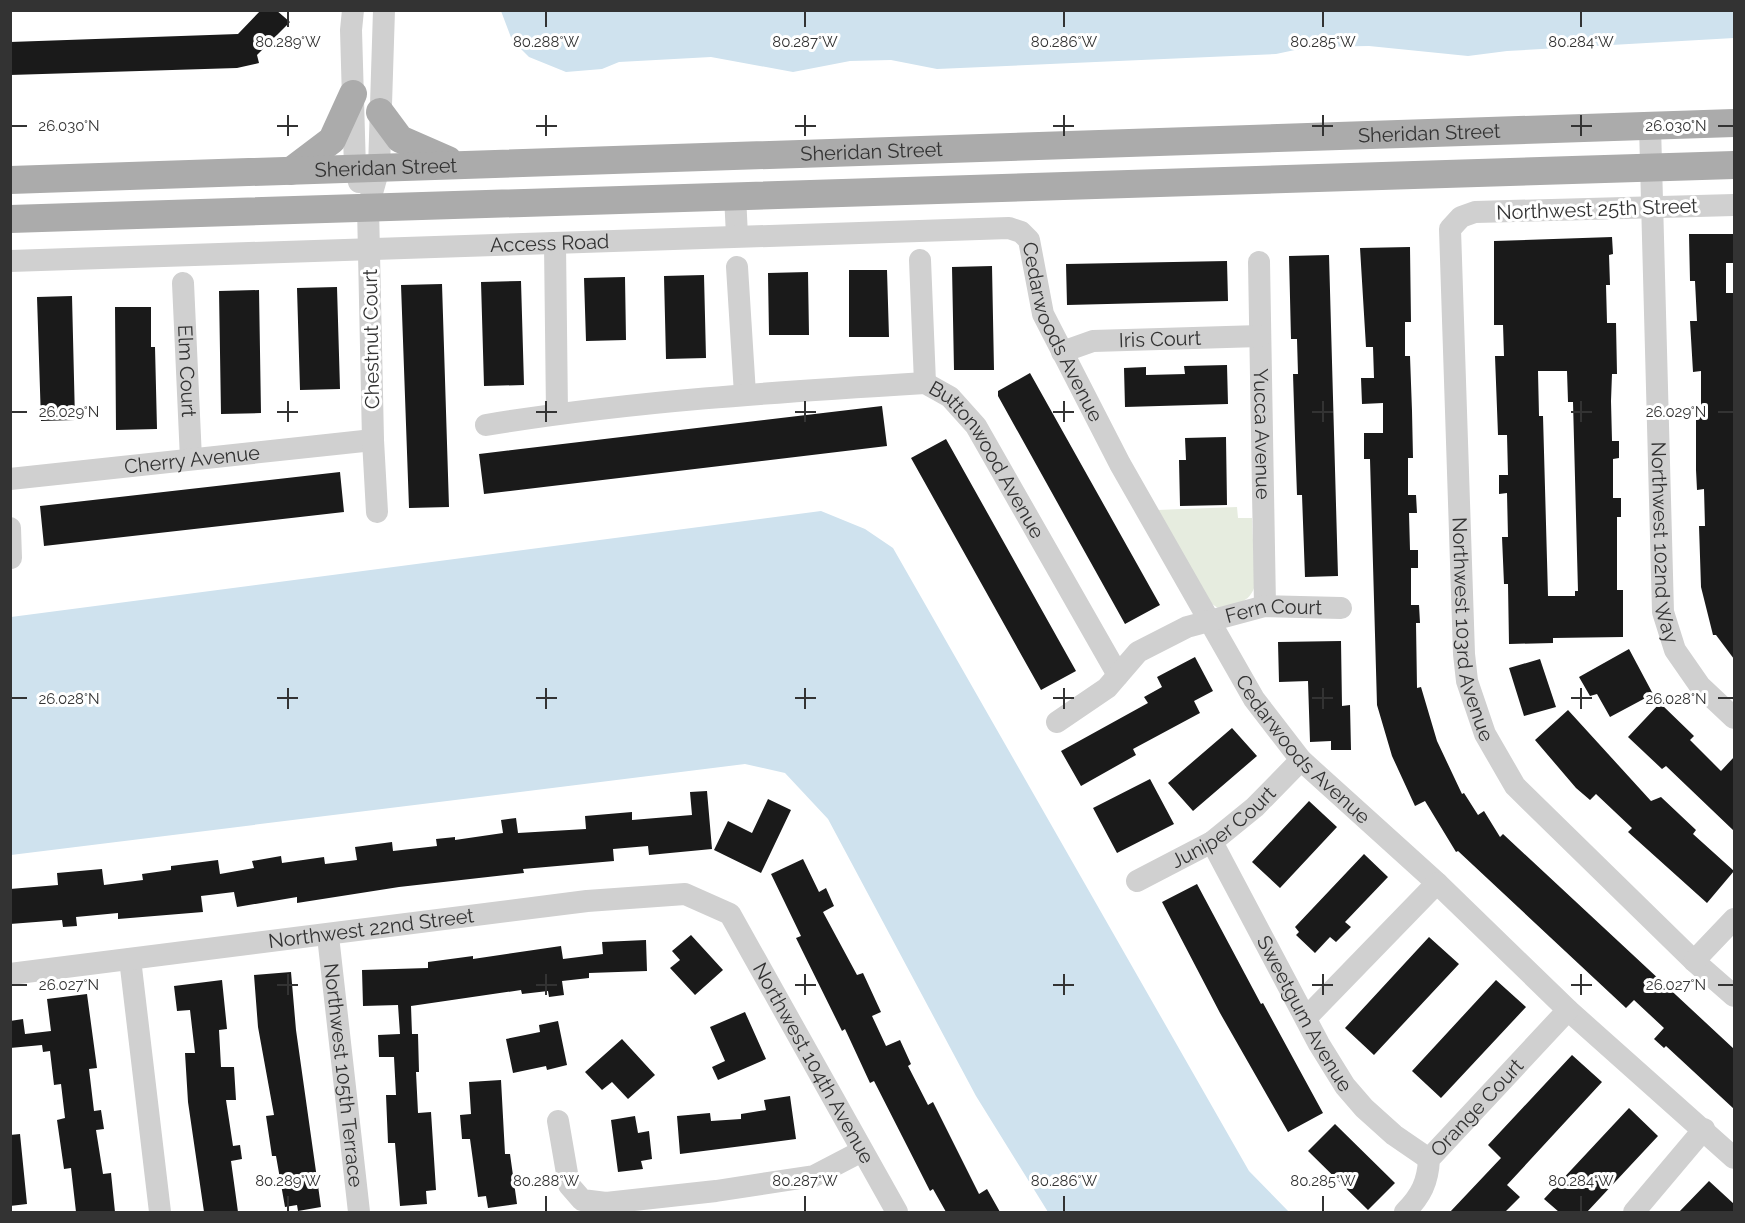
<svg xmlns="http://www.w3.org/2000/svg" width="1745" height="1223" viewBox="0 0 1745 1223" font-family="Raleway,sans-serif">
	<style>
		.green { fill: #e6ecdf }
		.water { fill: #cfe2ee }
		.building { fill: #1a1a1a; fill-rule: evenodd }
		.lines { fill: none; stroke-linecap: round; stroke-linejoin: round }
		.minor { stroke: #d0d0d0; stroke-width: 22 }
		.major { stroke: #ababab; stroke-width: 28 }
		.ticks { fill: none; stroke: #333; stroke-width: 2 }
		.labels { text-anchor: middle; dominant-baseline: central; stroke-width: 6; stroke-linejoin: round; paint-order: stroke }
		.street-label { font-size: 20px; fill: #333; stroke: #fff }
		.ticks-label { font-size: 15px; text-anchor: middle; fill: #333; stroke: #fff; stroke-width: 6; stroke-linejoin: round; paint-order: stroke }
	</style>
	<rect width="100%" height="100%" fill="#fff"/>
	<!-- green -->
	<path class="green" d="M1237,507l1,11h14l3,67c-5,19 -20,19 -37,23l-9,-6 -52,-92z"/>
	<!-- water -->
	<path class="water" d="M1734,10v28l-227,13 -39,5 -99,-10 -60,1 -33,7 -339,15 -46,-9 -41,1 -57,11 -82,-15 -92,5 -17,7 -36,3 -37,-15 -17,-17 -11,-29z
		M821,511l44,18 28,19 356,623 40,41h-241l-72,-116 -148,-277 -43,-46 -40,-9 -734,91v-238z"/>
	<!-- building -->
	<path class="building" d="M261,10h15l14,12 -33,33 2,8 -22,5 -227,7v-33l228,-8z
		M1689,234h45v29h-8v30h8v366l-18,-24h-3l-12,-48 -2,-61h6l-1,-37 -7,1 -1,-20v-59h5v-40l-8,1 -3,-51h7l-2,-40h-5z
		M1612,237l1,17 -4,1 1,30h-4l1,38h9l1,51h-5l-1,27 1,40h7v17l-6,1v39h8v19h-4v73h6v47l-70,1v5l-44,1 -1,-60h-4l-2,-47h6l-1,-44 -8,1v-19h9l-1,-40h-9l-3,-79h9l-1,-31h-9v-84zM1538,371h29l1,31h5l5,189h-3v5h-27l-5,-180h-4z
		M1410,247l1,75h-6v34h5l2,55 1,47h-5v37h8l1,18h-8l1,37h8v18h-7v37h8l1,18h-4l1,65 4,-1 16,54 25,53 2,-1 14,22 6,-4 16,26 3,-3 231,215v60l-68,-63 -2,2 -10,-9 10,-11 -30,-28 -8,8 -168,-157 -2,1 -31,-51 -10,5 -23,-50 -15,-51 -7,-246h-6v-26h19v-30l-21,1 -1,-26h13l-1,-31h-7l-6,-99z
		M1329,255l9,321 -33,1 -3,-82h-5l-2,-57 -2,-64h5l-1,-35h-6l-2,-83z
		M1227,261l1,40 -161,4 -1,-41z
		M992,266l2,104h-40l-2,-103z
		M849,270h38l2,67h-40z
		M808,272l1,63h-40l-1,-62z
		M704,275l2,83 -40,1 -2,-83z
		M625,277l1,63 -40,1 -2,-63z
		M521,281l3,104 -40,1 -3,-104z
		M442,284l7,223 -40,1 -8,-223z
		M337,287l3,102 -40,1 -3,-102z
		M259,290l2,123 -40,1 -2,-123z
		M72,296l3,124 -34,1 -4,-124z
		M115,307h36v40h4l2,82 -41,1z
		M1227,365l1,39 -103,3 -1,-39 22,-1v8l39,-1 -1,-8z
		M1030,373l130,232 -35,19 -127,-228v-5z
		M882,406l5,40 -403,48 -5,-40z
		M1226,437l1,68 -47,1 -1,-46h7l-1,-22z
		M946,439l130,232 -35,19 -130,-232z
		M340,472l4,40 -300,34 -4,-40z
		M1341,641l1,65 8,-1 1,45h-20v-9l-21,1 -2,-61 -29,1 -1,-40z
		M1629,649l24,45 -43,23 -13,-23 -7,2 -11,-19z
		M1195,657l18,34 -19,10 6,12 -67,36 3,6 -55,31 -20,-35 87,-48 -4,-6 18,-10 -5,-10z
		M1540,659l16,48 -32,9 -15,-48z
		M1660,703l34,33 -4,4 31,31 13,-14v74l-68,-65 -4,3 -34,-32z
		M1568,710l83,91 10,-4 35,33 -3,4 41,37 -27,32 -79,-71 4,-4 -36,-34 -6,6 -14,-12 -41,-48z
		M1232,728l25,28 -64,55 -25,-28z
		M1150,779l24,45 -57,29 -24,-45z
		M707,791l5,58 -63,6 -1,-9 -35,3 1,12 -91,8 1,4 -125,14 -102,16v-6l-60,10 -3,-15 -33,4 2,16 -85,7v-6l-42,4 1,9 -14,1 -1,-7 -52,4v-35l48,-4 -1,-12 45,-4 2,16 39,-5 -1,-6 29,-4v-4l47,-6 2,14 34,-6 -2,-7 29,-5 1,7 42,-6 1,7 32,-4 -2,-13 37,-5 1,9 44,-5 -1,-7 19,-2v3l48,-7 -2,-13 15,-2 2,15 68,-4 -1,-13 47,-4v8l60,-5 -2,-23z
		M768,799l23,11 -30,63 -47,-23 14,-29 24,12z
		M1309,801l28,26 -57,61 -28,-26z
		M1364,854l24,23 -43,45 6,5 -15,15 -6,-5 -15,16 -19,-18 3,-3 -4,-5z
		M803,859l16,33 7,-4 8,18 -11,6 34,63 6,-2 18,39 -9,4 14,30 14,-6 11,24 -3,2 20,39 5,-3 46,92 8,-5 13,23h-54l-13,-23 -3,2 -56,-110 -4,2 -25,-54 -3,2 -46,-93 5,-2 -30,-62z
		M1197,884l64,120 2,-1 60,110 -35,19 -68,-119 -58,-111z
		M691,935l32,35 -28,25 -25,-27 10,-8 -8,-9z
		M1429,937l30,27 -85,91 -29,-27z
		M646,940l1,31 -58,2v5l-27,3 2,14 -15,2 -1,-6 -26,3 -1,-4 -110,16 1,28h6l1,38h-3l2,41 13,-1 5,78 -10,1 1,13 -27,2 -5,-63h-7l-2,-48h10l-2,-38h-15l-1,-22 22,-1 -2,-29 -35,1 -1,-36 66,-2v-6l45,-6v3l88,-13 2,13 40,-5 -1,-12z
		M291,972l5,58 25,177 -23,4 -1,-6 -12,2 -9,-51h-4l-6,-40 8,-1 -16,-88 -4,-52z
		M222,980l5,49 -8,1 2,37h13l2,33h-10l7,46 7,-1 2,14 -11,2 7,51h-34l-16,-110 -3,-49h10l-5,-43 -13,1 -3,-25z
		M1496,980l30,27 -85,91 -29,-27z
		M87,994l10,74 -8,1 5,42 7,-1 3,19 -8,1 7,44 8,-1 4,39h-39l-5,-44 -7,1 -7,-49 8,-2 -4,-34 -7,1 -4,-34 -7,1 -1,-7 -32,3v-27l13,-2 2,15 26,-3 -4,-32z
		M745,1012l21,47 -48,21 -6,-13 13,-6 -15,-34z
		M558,1021l9,44 -20,5 -1,-4 -33,7 -7,-34 34,-7 -1,-7z
		M622,1039l33,36 -27,24 -16,-17 -10,8 -17,-18z
		M1572,1055l30,27 -95,103 13,12 -15,15h-55l51,-54 -13,-13z
		M501,1080l4,74h5l7,50 -29,4 -2,-12 -8,1 -8,-58h-8l-2,-24 11,-1 -2,-32z
		M790,1096l6,43 -116,15 -3,-38 33,-3 1,8 30,-2v-5l25,-4 -2,-10z
		M1629,1108l29,28 -71,76h-28l-15,-13z
		M635,1116l3,17 11,-2 3,28 -11,2 2,8 -25,3 -7,-52z
		M1335,1124l60,59 -27,27 -60,-59z
		M20,1134l7,70 -17,2v-71z
		M1709,1181l25,23v8h-55z"/>
	<g class="lines">
		<!-- minor -->
		<g class="minor">
			<path d="M353,10l-2,20 4,139 4,13"/>
			<path id="s1" d="M1650,126l13,486 12,38 25,36 34,32"/>
			<path d="M735,195l2,41"/>
			<path id="s2" d="M1734,205l-259,7 -14,5 -11,12 14,425 3,27 18,53 30,52 179,175 40,35"/>
			<path d="M555,244l2,169"/>
			<path d="M920,260l5,123"/>
			<path id="s3" d="M10,261l999,-33 12,4 8,8 14,74 77,150 134,235 47,61 136,123 131,127 166,148"/>
			<path id="s4" d="M1259,262l6,344"/>
			<path d="M737,267l8,127"/>
			<path id="s5" d="M183,283l8,176"/>
			<path id="s6" d="M1062,352l31,-11 167,-5"/>
			<path id="s7" d="M486,425c145,-24 292,-33 439,-42l25,14 26,29 142,249"/>
			<path id="s8" d="M10,479l363,-39"/>
			<path d="M377,512l-4,-72 -5,-233 11,-39 5,-158"/>
			<path d="M10,528l1,30"/>
			<path id="s9" d="M1057,722l50,-34 31,-36 49,-25 78,-21 76,2"/>
			<path id="s10" d="M1212,842l107,202 26,42 19,22 30,27 35,24"/>
			<path id="s11" d="M1137,881l75,-39 43,-35 46,-47"/>
			<path id="s12" d="M328,936l31,276"/>
			<path d="M130,959l30,253"/>
			<path d="M1694,961l40,-42"/>
			<path id="s13" d="M10,974l577,-73 98,-7 45,20 167,298"/>
			<path d="M1306,1018l131,-135"/>
			<path d="M558,1121l11,64 13,15 24,3 110,-12 98,-15 48,-25"/>
			<path id="s14" d="M1405,1212c16,-16 23,-30 24,-53l139,-149"/>
			<path d="M1634,1212l70,-83"/>
		</g>
		<!-- major -->
		<g class="major">
			<path d="M380,112l20,27 48,21"/>
			<path d="M291,171l41,-31 21,-46"/>
			<path id="s15" d="M10,180l1724,-57"/>
			<path d="M10,219l1724,-54"/>
		</g>
	</g>
	<!-- ticks -->
	<path class="ticks" d="M288,12v15M546,12v15M805,12v15M1064,12v15M1323,12v15M1581,12v15M288,115v21M546,115v21M805,115v21M1064,115v21M1323,115v21M1581,115v21M12,126h15M277,126h21M536,126h21M795,126h21M1053,126h21M1312,126h21M1571,126h21M1718,126h15M288,401v21M546,401v21M805,401v21M1064,401v21M1323,401v21M1581,401v21M12,412h15M277,412h21M536,412h21M795,412h21M1053,412h21M1312,412h21M1571,412h21M1718,412h15M288,688v21M546,688v21M805,688v21M1064,688v21M1323,688v21M1581,688v21M12,698h15M277,698h21M536,698h21M795,698h21M1053,698h21M1312,698h21M1571,698h21M1718,698h15M288,974v21M546,974v21M805,974v21M1064,974v21M1323,974v21M1581,974v21M12,985h15M277,985h21M536,985h21M795,985h21M1053,985h21M1312,985h21M1571,985h21M1718,985h15M288,1196v15M546,1196v15M805,1196v15M1064,1196v15M1323,1196v15M1581,1196v15"/>
	<g class="labels">
		<!-- street labels -->
		<g class="street-label">
			<text stroke="none"><textPath href="#s15" startOffset="1420">Sheridan Street</textPath></text>
			<text stroke="none"><textPath href="#s15" startOffset="862">Sheridan Street</textPath></text>
			<text stroke="none"><textPath href="#s15" startOffset="376">Sheridan Street</textPath></text>
			<text transform="translate(1597 209) rotate(-2)">Northwest 25th Street</text>
			<text stroke="none"><textPath href="#s3" startOffset="540">Access Road</textPath></text>
			<text stroke="none"><textPath href="#s3" startOffset="1122">Cedarwoods Avenue</textPath></text>
			<text transform="translate(371 339) rotate(-91)">Chestnut Court</text>
			<text stroke="none"><textPath href="#s6" startOffset="100">Iris Court</textPath></text>
			<text stroke="none"><textPath href="#s5" startOffset="88">Elm Court</textPath></text>
			<text stroke="none"><textPath href="#s4" startOffset="172">Yucca Avenue</textPath></text>
			<text stroke="none"><textPath href="#s8" startOffset="183">Cherry Avenue</textPath></text>
			<text stroke="none"><textPath href="#s7" startOffset="542">Buttonwood Avenue</textPath></text>
			<text stroke="none"><textPath href="#s1" startOffset="417">Northwest 102nd Way</textPath></text>
			<text stroke="none"><textPath href="#s9" startOffset="252">Fern Court</textPath></text>
			<text stroke="none"><textPath href="#s2" startOffset="692">Northwest 103rd Avenue</textPath></text>
			<text stroke="none"><textPath href="#s3" startOffset="1608">Cedarwoods Avenue</textPath></text>
			<text stroke="none"><textPath href="#s11" startOffset="102">Juniper Court</textPath></text>
			<text stroke="none"><textPath href="#s13" startOffset="364">Northwest 22nd Street</textPath></text>
			<text stroke="none"><textPath href="#s10" startOffset="195">Sweetgum Avenue</textPath></text>
			<text stroke="none"><textPath href="#s13" startOffset="900">Northwest 104th Avenue</textPath></text>
			<text stroke="none"><textPath href="#s12" startOffset="140">Northwest 105th Terrace</textPath></text>
			<text stroke="none"><textPath href="#s14" startOffset="130">Orange Court</textPath></text>
		</g>
	</g>
	<g class="ticks-label">
		<text x="288" y="47">80.289°W</text>
		<text x="546" y="47">80.288°W</text>
		<text x="805" y="47">80.287°W</text>
		<text x="1064" y="47">80.286°W</text>
		<text x="1323" y="47">80.285°W</text>
		<text x="1581" y="47">80.284°W</text>
		<text x="69" y="131">26.030°N</text>
		<text x="1676" y="131">26.030°N</text>
		<text x="69" y="417">26.029°N</text>
		<text x="1676" y="417">26.029°N</text>
		<text x="69" y="704">26.028°N</text>
		<text x="1676" y="704">26.028°N</text>
		<text x="69" y="990">26.027°N</text>
		<text x="1676" y="990">26.027°N</text>
		<text x="288" y="1186">80.289°W</text>
		<text x="546" y="1186">80.288°W</text>
		<text x="805" y="1186">80.287°W</text>
		<text x="1064" y="1186">80.286°W</text>
		<text x="1323" y="1186">80.285°W</text>
		<text x="1581" y="1186">80.284°W</text>
	</g>
	<!-- border -->
	<rect width="1745" height="1223" fill="none" stroke="#333333" stroke-width="24"/>
</svg>
